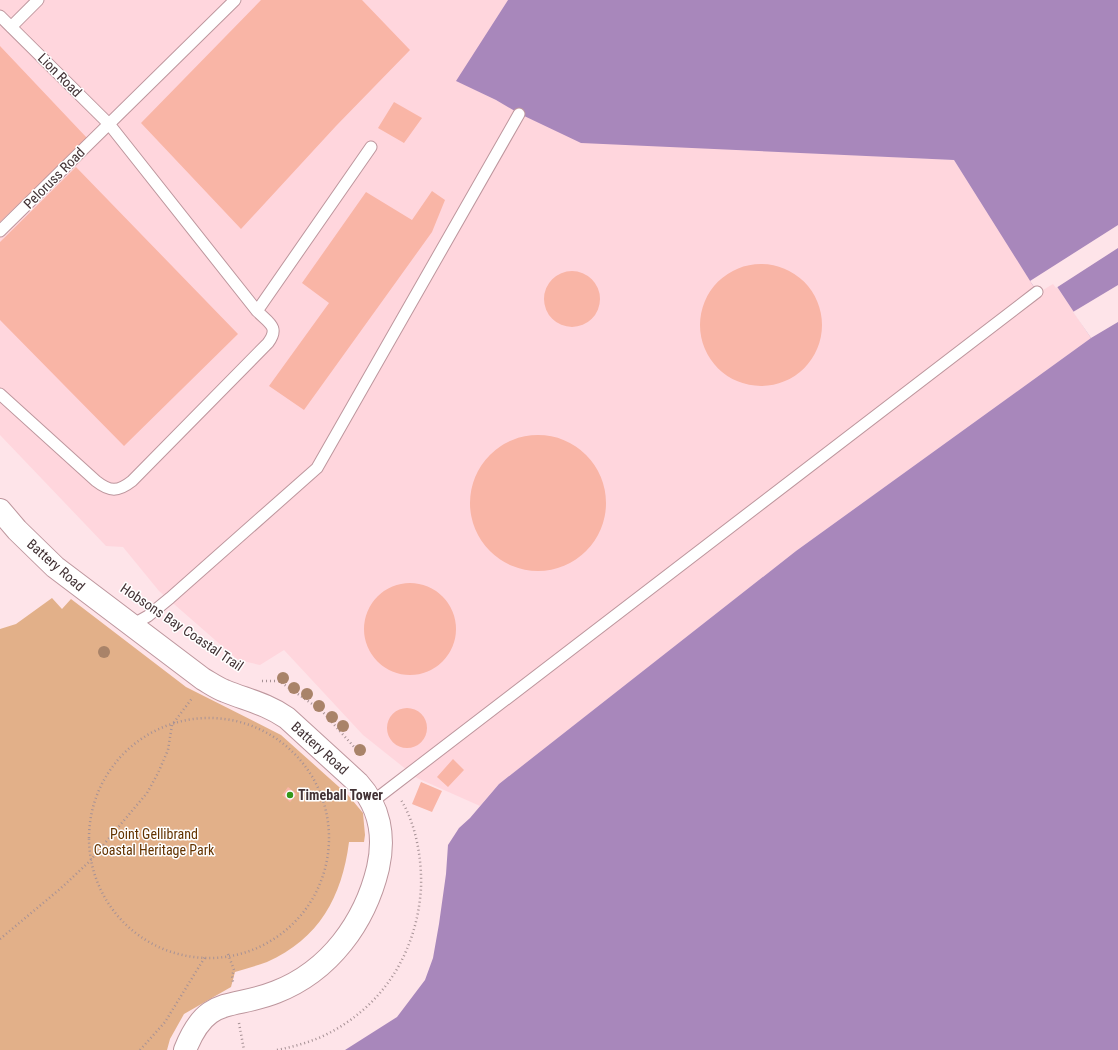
<svg xmlns="http://www.w3.org/2000/svg" width="1118" height="1050" viewBox="0 0 1118 1050" font-family="'Roboto Condensed',sans-serif">
	<style>
		.built { fill: #ffd6dd }
		.green { fill: #e2b089 }
		.water { fill: #a887bb }
		.pier { fill: #fee4e9 }
		.building { fill: #f9b5a6 }
		.lines { fill: none; stroke-linecap: round; stroke-linejoin: round }
		.service-casing { stroke: #bd969d; stroke-width: 13 }
		.tertiary-casing { stroke: #bd969d; stroke-width: 24 }
		.path { stroke: #a69195; stroke-width: 2.5; stroke-dasharray: 1 3; stroke-linecap: butt }
		.service { stroke: #fff; stroke-width: 11 }
		.tertiary { stroke: #fff; stroke-width: 22 }
		.tree { fill: #a98369 }
		.poi-dot { fill: #34971b; stroke: #fff; stroke-width: 1.5 }
		.labels { text-anchor: middle; dominant-baseline: central; stroke-width: 3; stroke-linejoin: round; paint-order: stroke }
		.street-label { font-size: 14px; fill: #423235; stroke: #fff }
		.poi-label { font-size: 14px; font-weight: bold; fill: #423235; stroke: #fff; text-anchor: start }
		.park-label { font-size: 14px; fill: #633300; stroke: #fff }
	</style>
	<rect width="100%" height="100%" fill="#fee4e9"/>
	<!-- built -->
	<path class="built" d="M0,0h508l-51,81 124,61 373,18 83,131 17,-9 37,56 -295,213 -297,233 -19,22 -63,-28 -54,-43 -79,-85 -24,15 -22,-5 -79,-69 -36,-44 -17,-1 -106,-111z"/>
	<!-- green -->
	<path class="green" d="M52,598l10,11 9,-10 115,88 95,48 67,60 15,18 2,22 -1,7h-15c-7,55 -30,97 -82,120 -11,4 -22,7 -32,10l-4,15 -47,27 -14,25 -3,11h-167v-421l16,-5z"/>
	<!-- water -->
	<path class="water" d="M508,0h610v1050h-773l52,-33 28,-37 8,-22 6,-34 7,-50 2,-29 11,-17 11,-10 29,-34 297,-233 295,-213 -37,-56 -17,10 -83,-132 -373,-17 -61,-29 -24,-14 -40,-19z"/>
	<!-- pier -->
	<path class="pier" d="M1118,225v23l-62,40 -3,-4 -15,9 -8,-12z
		M1118,285v37l-27,16 -18,-26z"/>
	<!-- building -->
	<path class="building" d="M261,0h101l48,50 -74,76 -95,103 -100,-106z
		M0,46l87,92 -87,84z
		M394,102l28,16 -18,25 -26,-15z
		M76,167l162,167 -114,112 -124,-126v-78z
		M432,191l13,9 -13,32 -128,178 -35,-24 60,-83 -27,-20 64,-91 46,28z
		M700 325a61 61 0 1 1 122 0a61 61 0 1 1-122 0Z
		M544 299a28 28 0 1 1 56 0a28 28 0 1 1-56 0Z
		M470 503a68 68 0 1 1 136 0a68 68 0 1 1-136 0Z
		M364 629a46 46 0 1 1 92 0a46 46 0 1 1-92 0Z
		M387 728a20 20 0 1 1 40 0a20 20 0 1 1-40 0Z
		M453,759l11,11 -16,17 -11,-10z
		M421,782l21,9 -10,21 -20,-8z
		M288,787l9,7 -7,8 -8,-7z"/>
	<g class="lines">
		<!-- service casing -->
		<g class="service-casing">
			<path id="service" d="M0,16l109,108 148,187c12,12 23,16 11,32l-136,138c-14,11 -22,11 -36,0l-96,-87
				M11,27l27,-27
				M0,231l235,-231
				M257,311l114,-164
				M132,625l16,-9 22,-18 147,-130 202,-354
				M372,802l665,-510"/>
		</g>
		<!-- tertiary casing -->
		<g class="tertiary-casing">
			<path id="tertiary" d="M0,510l17,20 38,37 148,112c7,4 14,9 22,12 22,9 42,13 62,27l71,65c22,24 27,54 20,85 -13,54 -48,103 -102,124 -45,18 -69,2 -91,58"/>
		</g>
		<!-- path -->
		<path class="path" d="M262,681h17l42,29 34,38
			M89 838a120 120 0 1 1 240 0a120 120 0 1 1-240 0Z
			M0,939l60,-50 29,-27 58,-69 11,-20 10,-23 4,-25 21,-28
			M228,954l6,16 -2,6 1,6
			M239,1023l5,27
			M140,1050l25,-28 40,-65
			M277,1050c15,-3 30,-7 44,-13 61,-28 96,-84 100,-149 1,-29 -5,-64 -20,-88"/>
		<!-- service -->
		<use href="#service" class="service"/>
		<!-- tertiary -->
		<use href="#tertiary" class="tertiary"/>
	</g>
	<!-- trees -->
	<g class="tree">
		<circle cx="104" cy="652" r="6"/>
		<circle cx="283" cy="678" r="6"/>
		<circle cx="294" cy="688" r="6"/>
		<circle cx="307" cy="694" r="6"/>
		<circle cx="319" cy="706" r="6"/>
		<circle cx="332" cy="717" r="6"/>
		<circle cx="343" cy="726" r="6"/>
		<circle cx="360" cy="750" r="6"/>
	</g>
	<!-- markers -->
	<circle class="poi-dot" cx="290" cy="795" r="4"/>
	<g class="labels">
		<!-- street labels -->
		<g class="street-label">
			<text transform="translate(60 75) rotate(45)">Lion Road</text>
			<text transform="translate(54 178) rotate(-45)">Peloruss Road</text>
			<text transform="translate(56 565) rotate(41)">Battery Road</text>
			<text transform="translate(182 627) rotate(34)">Hobsons Bay Coastal Trail</text>
			<text transform="translate(320 748) rotate(42)">Battery Road</text>
		</g>
		<!-- poi labels -->
		<g class="poi-label">
			<text x="298" y="795">Timeball Tower</text>
		</g>
		<!-- park labels -->
		<g class="park-label">
			<text x="154" y="834">Point Gellibrand<tspan x="154" dy="16">Coastal Heritage Park</tspan></text>
		</g>
	</g>
</svg>
